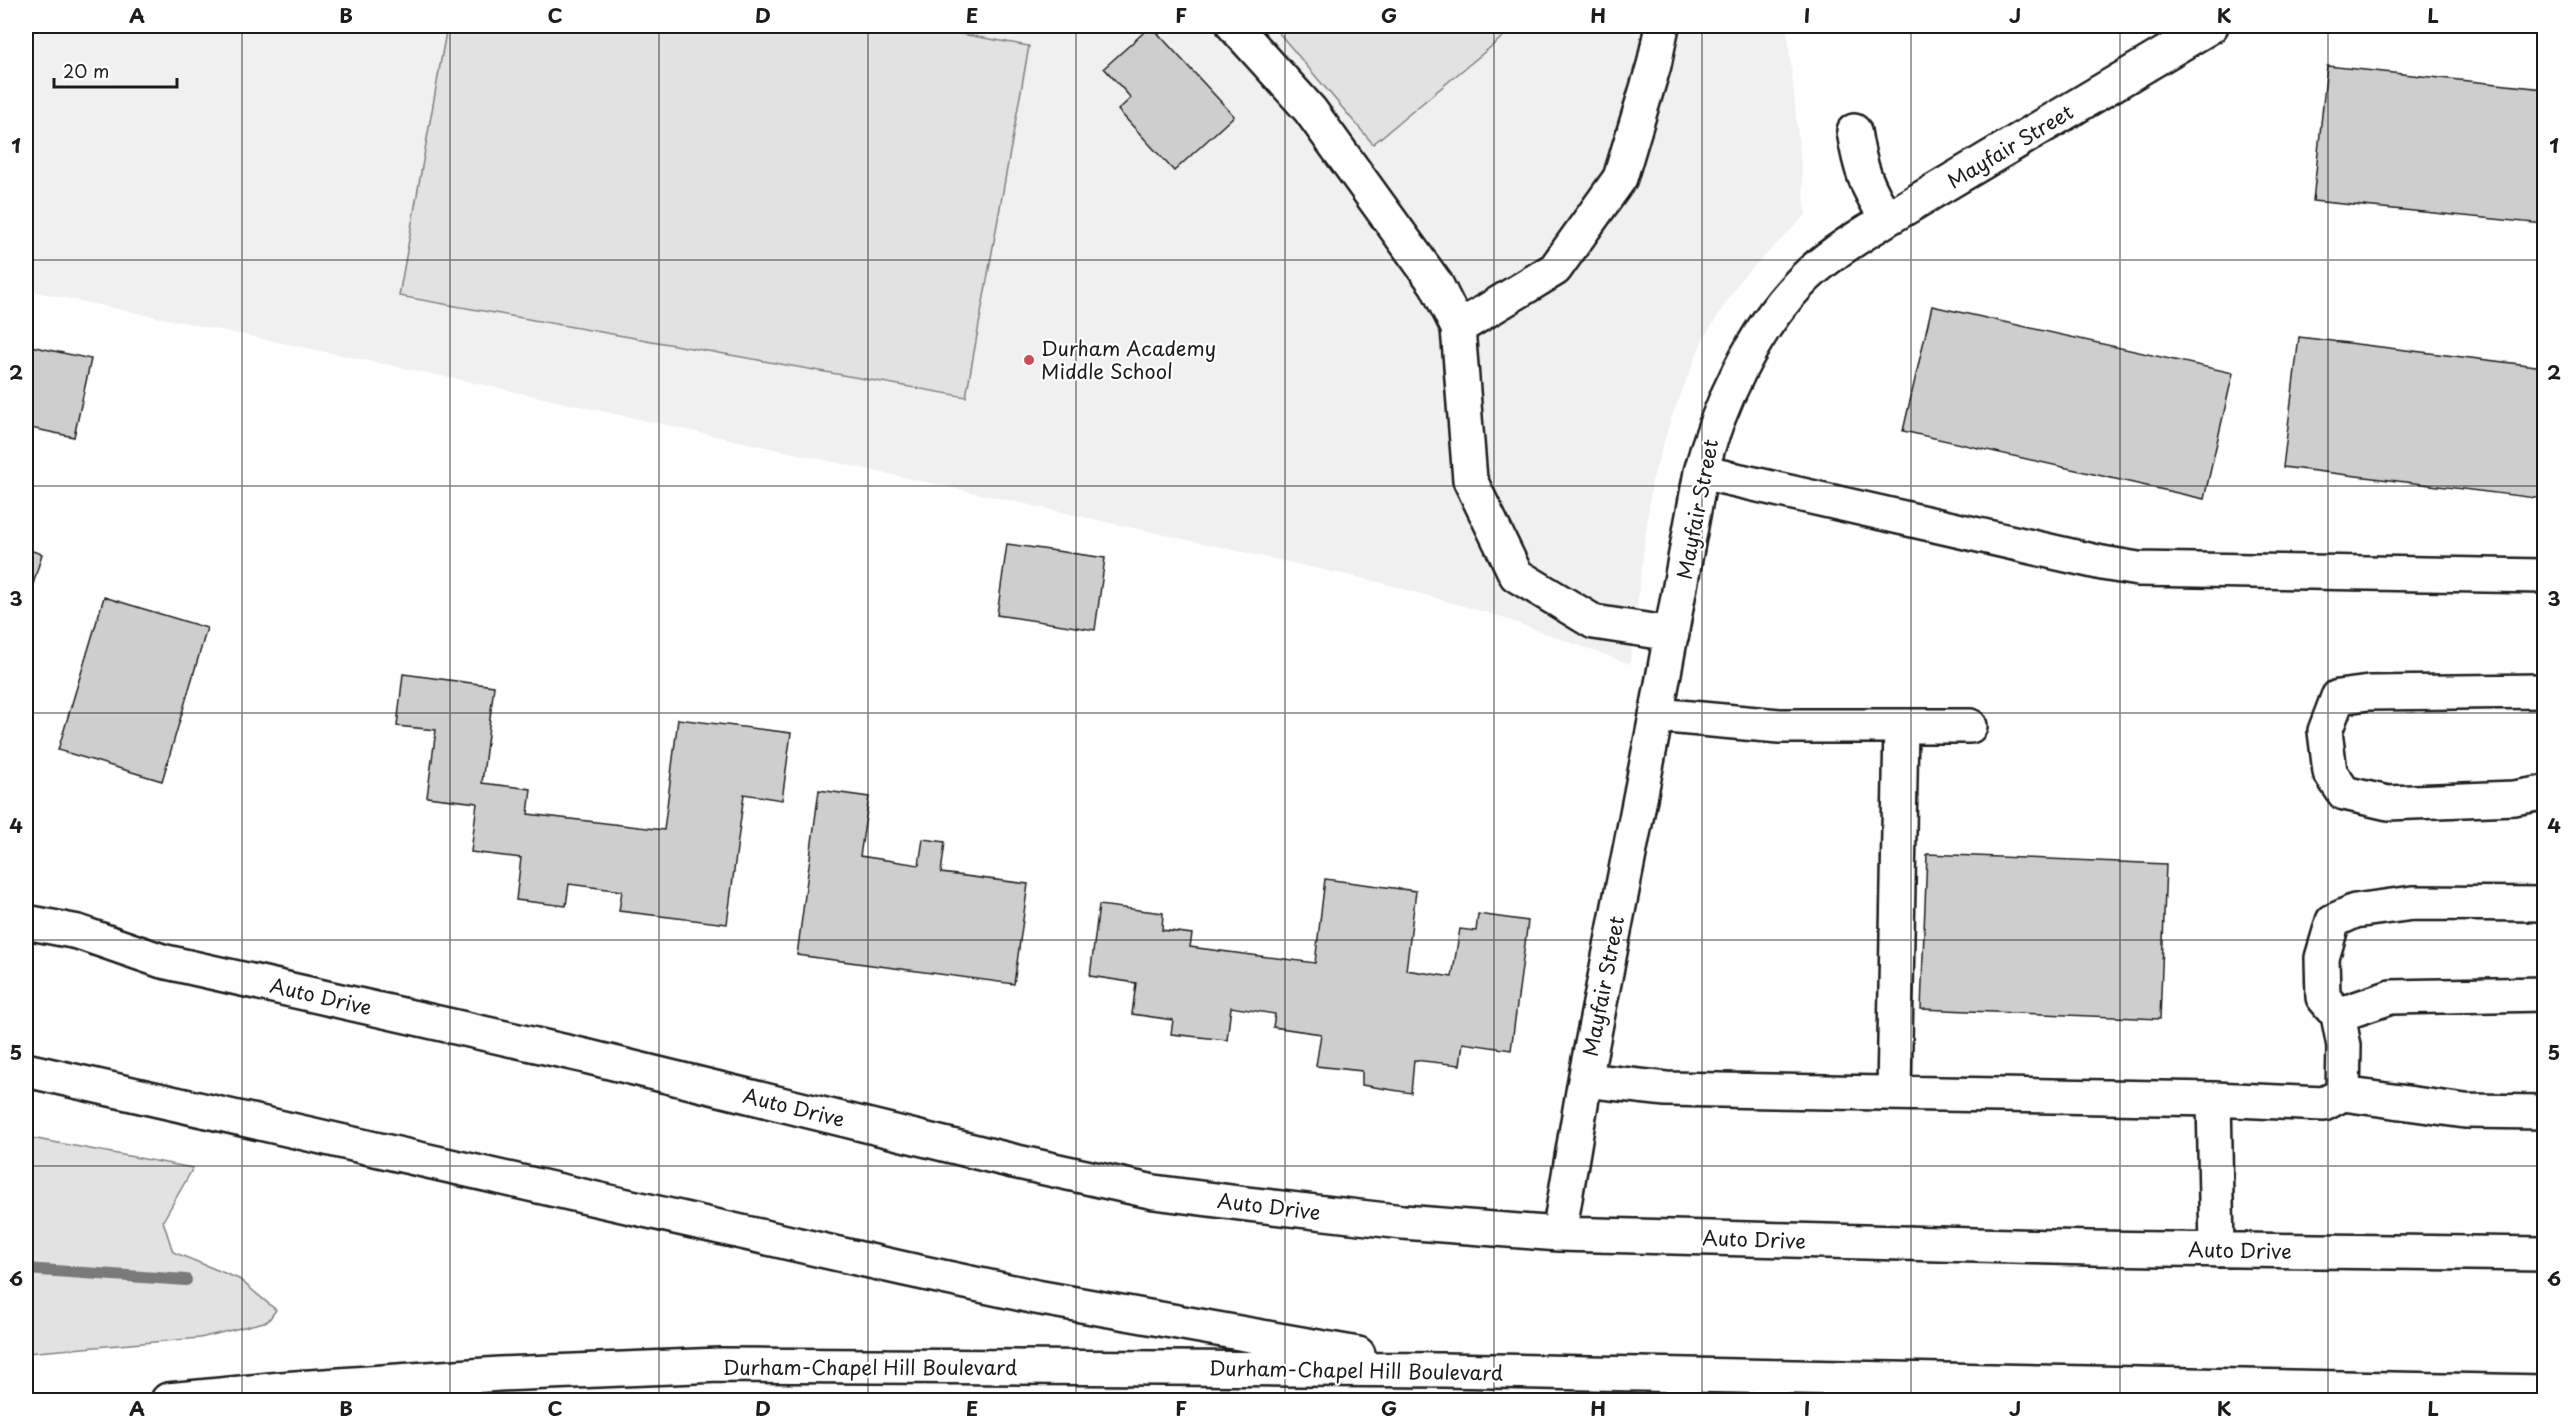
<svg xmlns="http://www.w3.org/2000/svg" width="2570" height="1426" viewBox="0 0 2570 1426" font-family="'Playpen Sans',sans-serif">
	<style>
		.built { fill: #f0f0f0 }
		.green { fill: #e2e2e2; stroke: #7f7f7f; stroke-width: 1.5 }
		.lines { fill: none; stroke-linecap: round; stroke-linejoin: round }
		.stream { stroke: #7a7a7a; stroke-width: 12 }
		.building { fill: #cecece; stroke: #1c1c1c; stroke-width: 1.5 }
		.minor-casing { stroke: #1c1c1c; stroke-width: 38 }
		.major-casing { stroke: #1c1c1c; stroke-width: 38 }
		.minor { stroke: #fff; stroke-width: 33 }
		.major { stroke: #fff; stroke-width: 33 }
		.grid { fill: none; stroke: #1c1c1c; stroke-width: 1.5; stroke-opacity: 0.55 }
		.poi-dot { fill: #d1495b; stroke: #fff; stroke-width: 2 }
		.labels { text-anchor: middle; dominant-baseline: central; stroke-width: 4.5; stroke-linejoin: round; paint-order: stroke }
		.street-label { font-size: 20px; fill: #1c1c1c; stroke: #fff }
		.poi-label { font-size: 20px; fill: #1c1c1c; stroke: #fff; text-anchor: start }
		.neatline { fill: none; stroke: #1c1c1c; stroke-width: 2 }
		.grid-label { font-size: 20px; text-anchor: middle; font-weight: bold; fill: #1c1c1c }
	</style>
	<rect width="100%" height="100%" fill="#fff"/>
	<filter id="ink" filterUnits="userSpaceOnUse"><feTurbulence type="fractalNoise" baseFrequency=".0167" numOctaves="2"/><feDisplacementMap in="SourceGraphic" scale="12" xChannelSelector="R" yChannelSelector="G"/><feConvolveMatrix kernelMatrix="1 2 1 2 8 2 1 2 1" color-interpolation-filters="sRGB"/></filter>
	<g filter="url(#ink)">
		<!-- built -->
		<path class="built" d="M26,26h1761l19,189 -65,64 -38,60 -32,80 -19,62 -22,183 -135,-49 -116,-33 -913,-201 -440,-91z"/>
		<!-- green -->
		<path class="green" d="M447,26h469l113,20 -63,351 -567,-101z
			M1273,26h243l-143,118z
			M26,1137l167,31 -30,53 10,31 66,27 37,31 -8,11 -68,17 -174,15z"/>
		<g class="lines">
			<!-- stream -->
			<path class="stream" d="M26,1269l160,11"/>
		</g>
		<!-- building -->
		<path class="building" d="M1151,26l83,90 -60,55 -56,-61 13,-12 -27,-30z
			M2327,66l217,23v135l-231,-23z
			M1932,306l301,67 -29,126 -301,-68z
			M2299,337l245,30v132l-261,-32z
			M26,345l65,14 -17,78 -48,-10z
			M1007,544l98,14 -10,72 -98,-15z
			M26,549l16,5 -16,54z
			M104,597l103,31 -45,153 -104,-31z
			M403,674l91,12 -12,97 49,6 -3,25 136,16 14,-111 113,14 -9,67 -38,-6 -17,130 -108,-13 3,-20 -53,-7 -3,22 -50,-6 5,-42 -50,-6 6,-49 -50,-6 9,-67 -39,-4z
			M819,790l50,7 -9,59 59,9 4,-26 22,3 -4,31 87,11 -14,100 -217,-29z
			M1927,854l239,10 -6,155 -239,-10z
			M1325,879l91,12 -10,79 46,7 8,-48 16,2 2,-17 50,7 -17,129 -48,-7 -3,22 -46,-5 -3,33 -49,-8v-14l-46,-5 5,-32 -48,-7 2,-13 -44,-7 -4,33 -56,-6 2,-14 -41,-6 4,-31 -46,-7 9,-71 64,8 -1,17 30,4 -2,13 125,16z"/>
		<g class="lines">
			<!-- minor casing -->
			<g class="minor-casing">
				<path id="minor" d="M1234,26l76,84 126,174 22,44 12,152 46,95 78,47 78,12
					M1854,131c6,38 12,55 33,88
					M1458,328l97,-59 65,-91 34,-113 8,-39
					M1701,472l401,91 36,6 406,7
					M2544,691l-175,2 -31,4 -13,34 5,41 14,21 44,10 126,-5 30,-5
					M1656,715l123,11h191
					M26,922l52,10 84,29 423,95 428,105 141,31 93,12 156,18 156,12 532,14 453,6
					M2338,1015l53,-18 153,-3
					M1585,1080l81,9 548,10 3,151
					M1894,1093l7,-367
					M2343,1094l122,17 79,1
					M2214,1099l110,5 19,-10 1,-48 -6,-31 -15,-18 -1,-39 11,-37 22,-10 58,-8 131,1
					M1559,1234l26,-154 72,-369 44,-239c16,-63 52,-141 98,-188 25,-27 58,-46 88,-65l324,-193"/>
			</g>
			<!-- major casing -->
			<g class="major-casing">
				<path id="major" d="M26,1070l879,199 131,28 322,57
					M168,1400l113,-11 219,-15 220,-9 722,5 1102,22"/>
			</g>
			<!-- minor -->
			<use href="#minor" class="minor"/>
			<!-- major -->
			<use href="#major" class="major"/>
		</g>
	</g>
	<!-- grid -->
	<path class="grid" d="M242,26v1374M450,26v1374M659,26v1374M868,26v1374M1076,26v1374M1285,26v1374M1494,26v1374M1702,26v1374M1911,26v1374M2120,26v1374M2328,26v1374M26,260h2518M26,486h2518M26,713h2518M26,940h2518M26,1166h2518"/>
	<!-- markers -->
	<circle class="poi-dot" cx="1029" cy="360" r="6"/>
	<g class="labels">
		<!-- street labels -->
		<g class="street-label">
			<text transform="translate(2010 146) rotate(-31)">Mayfair Street</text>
			<text transform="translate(1697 509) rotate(-79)">Mayfair Street</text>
			<text transform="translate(1603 986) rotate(-79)">Mayfair Street</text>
			<text transform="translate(321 996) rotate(13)">Auto Drive</text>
			<text transform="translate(794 1107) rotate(14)">Auto Drive</text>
			<text transform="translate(1269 1206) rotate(7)">Auto Drive</text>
			<text transform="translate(1754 1239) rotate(2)">Auto Drive</text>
			<text transform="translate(2240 1250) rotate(1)">Auto Drive</text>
			<text x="870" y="1367">Durham-Chapel Hill Boulevard</text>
			<text transform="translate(1356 1370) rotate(1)">Durham-Chapel Hill Boulevard</text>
		</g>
		<!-- poi labels -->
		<g class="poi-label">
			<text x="1041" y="348">Durham Academy<tspan x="1041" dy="23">Middle School</tspan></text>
		</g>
	</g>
	<!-- margin -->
	<rect width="2570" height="1426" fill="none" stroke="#fff" stroke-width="66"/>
	<!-- scale -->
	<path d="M54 78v9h123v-9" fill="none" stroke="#1c1c1c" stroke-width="3"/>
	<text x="63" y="78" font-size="18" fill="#1c1c1c" stroke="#ffffff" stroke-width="4.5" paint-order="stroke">20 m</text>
	<rect x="33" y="33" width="2504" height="1360" class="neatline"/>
	<g class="grid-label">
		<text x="137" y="23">A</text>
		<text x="346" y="23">B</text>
		<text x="555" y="23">C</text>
		<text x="763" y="23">D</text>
		<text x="972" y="23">E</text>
		<text x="1181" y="23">F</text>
		<text x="1389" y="23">G</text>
		<text x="1598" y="23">H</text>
		<text x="1807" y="23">I</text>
		<text x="2015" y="23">J</text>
		<text x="2224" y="23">K</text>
		<text x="2433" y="23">L</text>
		<text x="16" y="153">1</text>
		<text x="2554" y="153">1</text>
		<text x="16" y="380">2</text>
		<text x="2554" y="380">2</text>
		<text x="16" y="606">3</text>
		<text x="2554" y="606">3</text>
		<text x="16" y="833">4</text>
		<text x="2554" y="833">4</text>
		<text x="16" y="1060">5</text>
		<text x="2554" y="1060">5</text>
		<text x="16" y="1286">6</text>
		<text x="2554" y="1286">6</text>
		<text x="137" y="1416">A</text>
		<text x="346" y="1416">B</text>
		<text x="555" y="1416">C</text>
		<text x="763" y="1416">D</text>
		<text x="972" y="1416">E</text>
		<text x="1181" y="1416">F</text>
		<text x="1389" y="1416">G</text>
		<text x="1598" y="1416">H</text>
		<text x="1807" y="1416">I</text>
		<text x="2015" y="1416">J</text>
		<text x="2224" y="1416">K</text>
		<text x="2433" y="1416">L</text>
	</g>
</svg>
